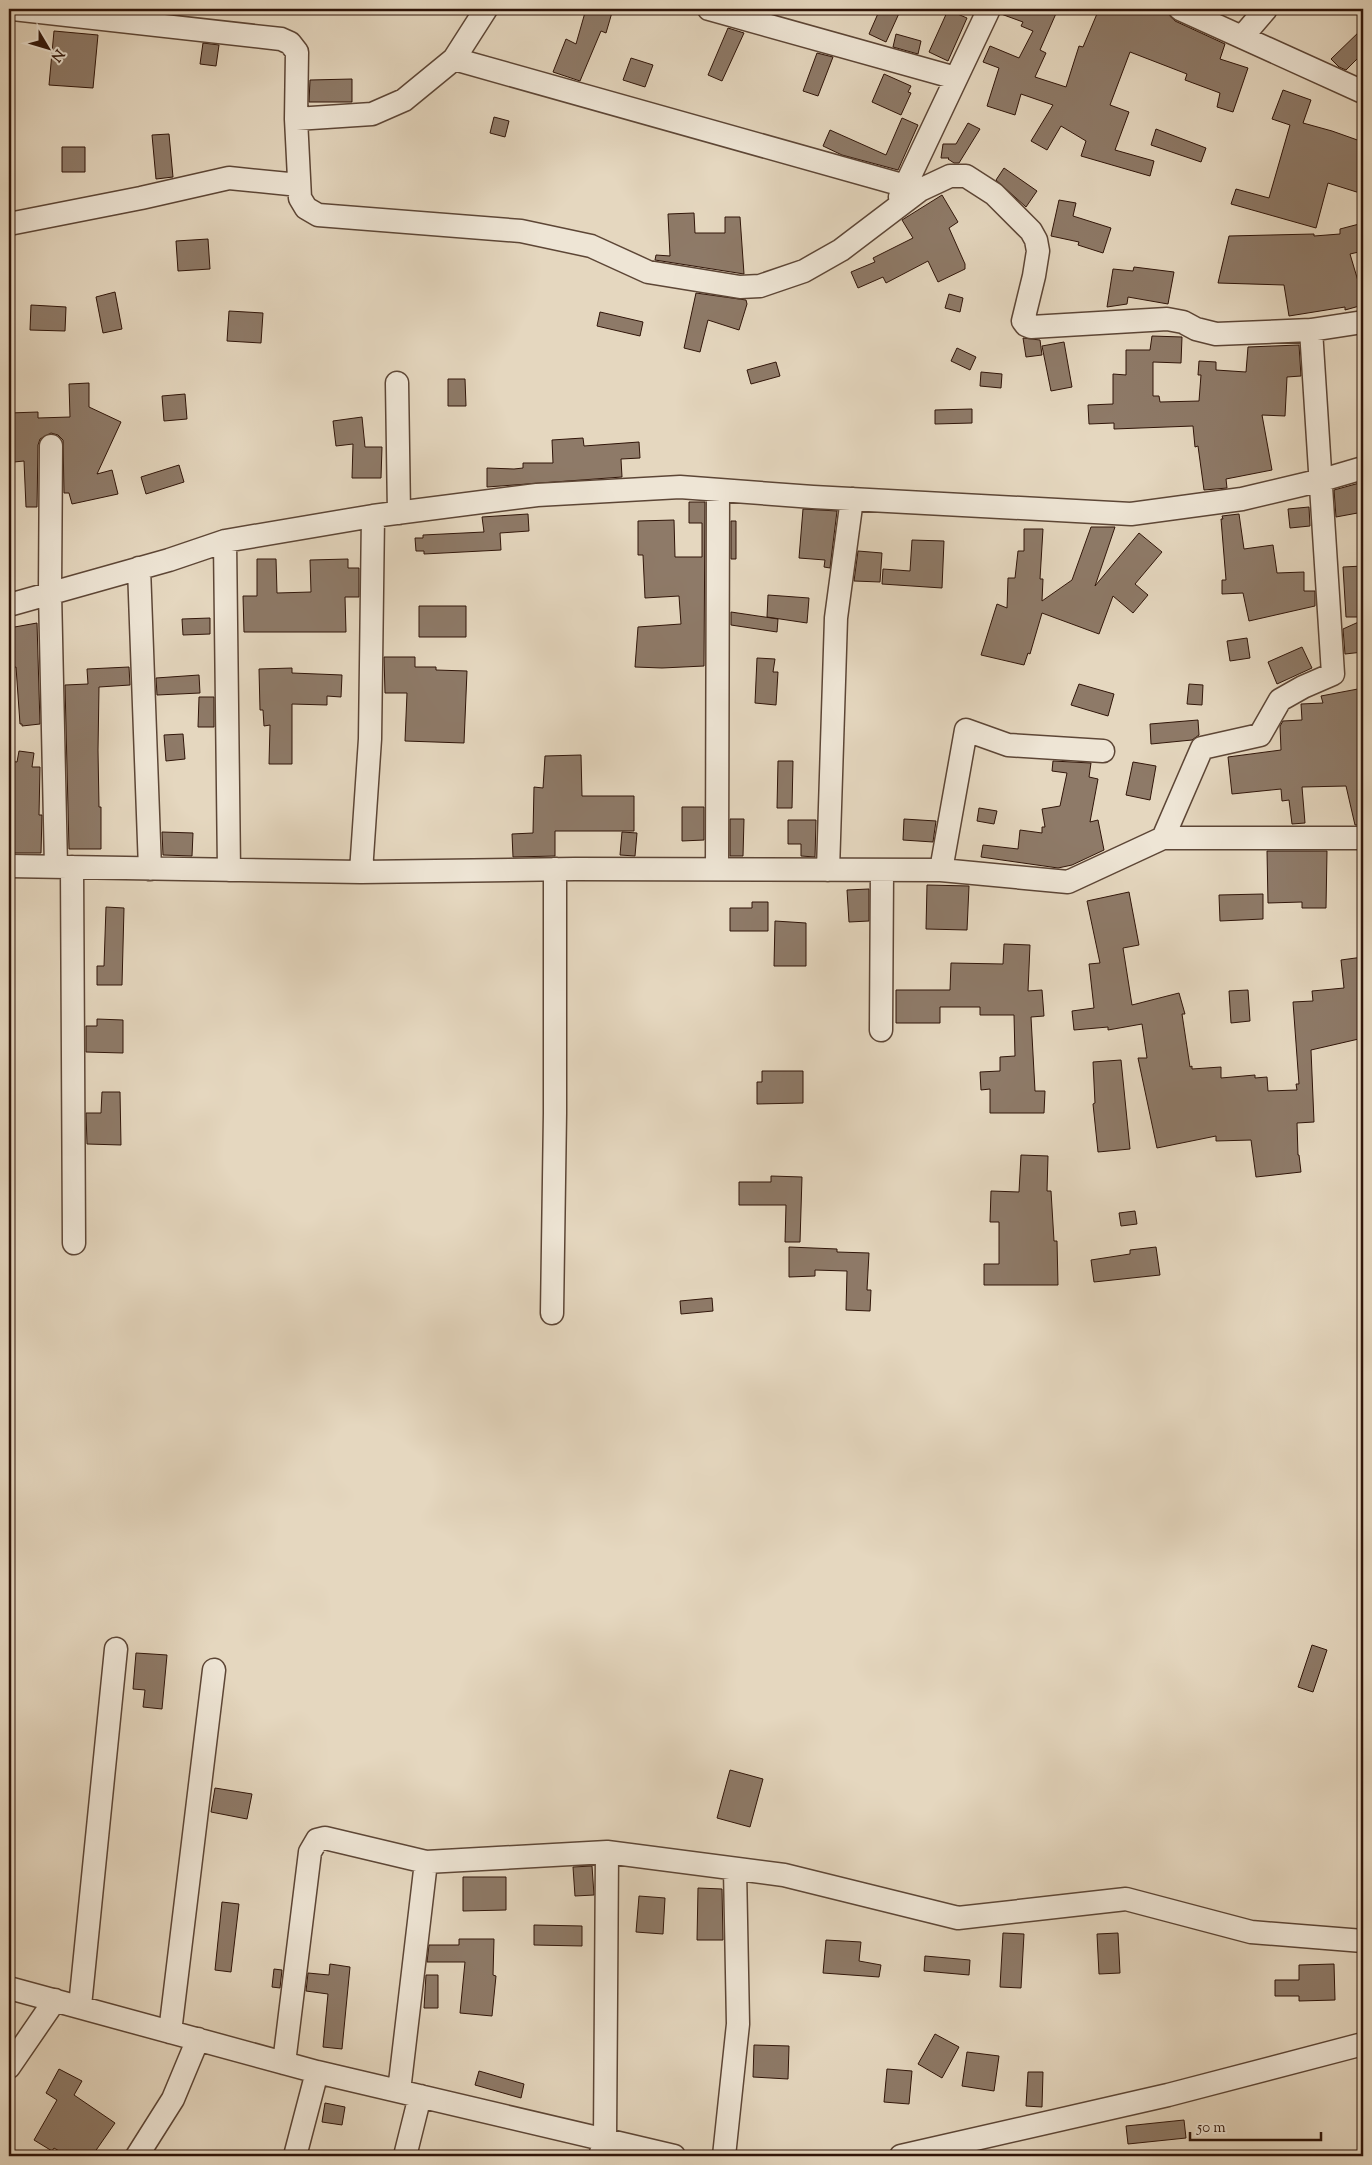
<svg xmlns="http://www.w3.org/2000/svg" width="1372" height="2165" viewBox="0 0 1372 2165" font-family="'Sorts Mill Goudy',serif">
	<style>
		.building { fill: #8e7a68; stroke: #301509 }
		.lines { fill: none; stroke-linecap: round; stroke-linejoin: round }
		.minor-casing { stroke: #5d4636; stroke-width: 25 }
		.minor { stroke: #eee5d5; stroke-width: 22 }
	</style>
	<rect width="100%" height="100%" fill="#e5d7bf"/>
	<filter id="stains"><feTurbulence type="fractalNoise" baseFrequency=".004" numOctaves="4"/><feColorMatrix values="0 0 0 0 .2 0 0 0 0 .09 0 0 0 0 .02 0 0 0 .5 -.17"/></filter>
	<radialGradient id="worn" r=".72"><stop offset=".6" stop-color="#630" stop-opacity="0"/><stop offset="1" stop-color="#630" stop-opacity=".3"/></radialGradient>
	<!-- building -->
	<path class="building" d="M586,9h27l-7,24 -5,-2 -21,50 -27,-9 13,-33 10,5z
		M880,9h21l-15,33 -17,-8z
		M1002,9h56l-18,41 6,3 -11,24 31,10 13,-41 4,1 16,-38h59l10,4 7,8 50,23 -5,15 28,9 -15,44 -16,-5 3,-14 -35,-13 2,-6 -57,-22 -20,53 19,7 -14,38 39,11 -4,15 -69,-20 5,-15 -25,-15 -14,24 -16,-9 22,-36 -32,-11 -6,21 -28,-9 12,-38 -16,-6 7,-16 29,12 14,-27 -12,-5 2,-4 -22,-8z
		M948,10l19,8 -19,43 -19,-9z
		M728,28l16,5 -22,48 -14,-6z
		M1363,28v25l-17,17 -7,-3 -8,-8z
		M54,31l44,4 -5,53 -44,-3z
		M896,34l25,7 -3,13 -25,-7z
		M203,43l16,2 -3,21 -16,-2z
		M817,53l16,4 -15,39 -15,-5z
		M631,58l22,7 -8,22 -22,-7z
		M884,74l27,12 -3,6 3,1 -10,22 -29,-13z
		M352,79v23h-43l1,-22z
		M1283,90l28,10 -8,23 29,8 31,11v52l-35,-11 -12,45 -85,-24 5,-15 33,9 21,-73 -18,-6z
		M494,117l15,4 -4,16 -15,-4z
		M902,118l16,7 -20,45 -56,-15 -19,-9 7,-16 56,25z
		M968,123l12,6 -21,34h-5l-6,-4 1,-1h-8l2,-14h13z
		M1156,129l50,19 -5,14 -50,-17z
		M169,134l4,43 -17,2 -4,-44z
		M62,147h23v25h-23z
		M1004,168l33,23 -11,16 -30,-27z
		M942,195l16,27 -9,6 16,36v5l-27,13 -10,-21 -42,22 -3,-6 -25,11 -7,-16 24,-10 -2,-4 40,-20 -11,-18z
		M1059,200l17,3 -3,13 38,12 -8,25 -25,-8 1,-3 -28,-6z
		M694,213l1,20h30v-16h15l4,57 -89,-14 1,-5 14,1 -2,-42z
		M1363,223v28l-13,3 11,37 2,-1v15l-18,5v-3l-56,9 -5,-31 -66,-2 11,-47 85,-2v2l26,-2v-5z
		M208,239l2,30 -32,2 -2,-30z
		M1134,267l40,5 -6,32 -40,-7 -1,7 -20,3 6,-38 20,2z
		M115,292l7,37 -19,4 -7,-36z
		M696,293l50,7 1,4 -8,26 -31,-10 -8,32 -16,-4z
		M949,294l14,4 -3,14 -15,-4z
		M31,305l35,2 -1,24 -35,-1z
		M229,311l34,2 -2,30 -34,-2z
		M600,312l43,10 -3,14 -43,-10z
		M1152,336l30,1 -1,26 -28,-1v34h6l1,6 39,-1 2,-26h-3l1,-14 17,1v8l30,2 2,-25 51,-2 2,31 -14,1 -2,39 -23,-1 10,55 -46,9 1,9 -23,2 -6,-44 -3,1 -2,-21 -79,3v-6l-25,1 -1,-19 25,-1v-30l13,1v-25h24z
		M1023,338l17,2 2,15 -16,2z
		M1064,342l8,45 -21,4 -9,-45z
		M957,348l19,9 -6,13 -19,-9z
		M776,362l4,14 -29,8 -4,-14z
		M981,372l21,2 -1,14 -21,-2z
		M448,379h17l1,27h-18z
		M89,383v24l32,15 -24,52 15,-4 6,24 -46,10 -3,-11h-5l-1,-53 -5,-5 -7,-2 -11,6 -2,6 -1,62h-11l-2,-46 -10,1v-12h-5v-37l29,-1v6l32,-1 -1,-33z
		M185,394l2,25 -23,2 -2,-25z
		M972,409v14l-37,1v-14z
		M362,417l3,30h17l-1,31h-29l1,-34 -17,2 -3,-25z
		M583,438l1,8 55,-4 1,16 -19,1 1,18 -135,10v-19l27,1 9,-1v-5h30l-1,-23z
		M179,465l5,17 -38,12 -5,-17z
		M1363,482v30l-27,5 -2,-27z
		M689,502h16l-1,164 -42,2 -27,-1 3,-40 43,-3 -2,-28 -34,2 -2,-43h-5v-34l36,-1 1,37h27v-34h-13z
		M1309,507l1,19 -20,2 -2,-19z
		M803,509l34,2 -7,57 -6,-1 1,-7 -26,-2z
		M528,514l1,17 -29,2 1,17 -77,4v-3h-8l-1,-13h8v-3l61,-3 -2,-15z
		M1239,514l5,35 29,-4 4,28 27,-1v19h11v15l-66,15 -6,-28 -21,1v-14h4l-5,-61h2l-1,-3z
		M731,521h5v38h-5z
		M1091,527h24l-20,59 44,-53 23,19 -27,32 13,11 -15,18 -20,-17 -14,38 -57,-21 -12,41 -2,-1 -4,12 -43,-10 16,-51 10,4 1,-30h7l3,-27h6v-22h19l-3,50h3l-1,22 30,-21z
		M912,540l32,1 -2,47 -60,-4 1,-15 27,2z
		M858,551l24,2 -2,29 -26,-1z
		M257,559h19l1,34 34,-1 -1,-32 38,-1v9h11v29h-14l1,35h-102l-1,-36h14z
		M1363,566v51h-17l-3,-50z
		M768,595l41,3 -2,25 -40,-6z
		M419,606h47v31h-47z
		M731,612l47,7 -1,13 -46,-7z
		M210,618v16l-27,1 -1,-16z
		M1363,620v32l-18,2 -2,-25z
		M37,623l3,101 -18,2v-2h-2l-4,-57 -7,1v-40z
		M1247,638l3,20 -20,3 -3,-20z
		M1302,647l10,21 -35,16 -9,-22z
		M384,657h31v10h21v3l31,1 -3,72 -59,-2 2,-48h-22z
		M757,658l18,1 -2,13h5l-2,33 -21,-2z
		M129,667l1,18 -31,2 -1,63 1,57h2v42h-32l-4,-164 23,-1 -1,-15z
		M292,668v5l50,2 -1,22 -14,-1v9l-35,-1v60h-23l1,-39 -6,1 -1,-16h-3l-1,-41z
		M199,675l1,18 -43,2 -1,-17z
		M1079,684l35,10 -6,22 -37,-11z
		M1189,684l14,1 -1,20 -15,-1z
		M1363,688v97h-4l4,18v22h-8l-9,-39 -44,1 3,36 -13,1 -3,-24 -7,1 -1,-12 -49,5 -4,-37 53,-7 -1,-24 3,-5 19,-1 -1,-16 22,-1 -2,-7z
		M199,697h15v30h-16z
		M1198,720l1,15 -7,5 -41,4 -1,-20z
		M183,734l2,25 -19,2 -2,-26z
		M19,751l15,2 -2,14h8l-1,48h3l-1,38h-32v-92l8,1z
		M581,755l1,41h52v35h-79v25l-42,1 -1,-23 21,-1 1,-46 9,1 2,-32z
		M778,761h15l-1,47h-15z
		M1053,761l38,2 -2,14 9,2 -8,43 8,-2 6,30 -32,15 -14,3 -77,-11 2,-12 35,4 2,-19 22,3v-6h3l-3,-18 18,-3 7,-33 -15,-2z
		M1133,762l23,4 -6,34 -24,-5z
		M682,807h22v33l-22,1z
		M979,808l18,3 -3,13 -17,-3z
		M730,819h14l-1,37h-13z
		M904,819l32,2 -3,21 -30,-2z
		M788,820h28l-1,37 -14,-1v-12h-13z
		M162,832l31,1 -1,23 -29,-1z
		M622,832l15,1 -2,23 -15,-1z
		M1267,851h60l-1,57h-24v-6l-34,1z
		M927,885l42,1 -2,44 -41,-1z
		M869,889v32l-20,1 -2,-32z
		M1129,892l10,53 -16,3 9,57 47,-12 6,21h-3l8,53 2,-1v3l29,-2v11l34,-3v3l12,-1 1,14 29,-1 -1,-6h3l-6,-82 20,-1 -1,-10 32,-3 -3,-28 22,-3v81l-52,12 3,72 -17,1 1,32h1l2,17 -45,5 -5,-37 -35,1v-5l-59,12 -19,-90h9l-5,-34 -34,6v-3l-34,3 -2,-19 22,-3 -5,-44 11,-1 -13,-62z
		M1263,894v25l-43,2 -1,-26z
		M752,902h16v29h-38v-23h22z
		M106,907l18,1 -2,77h-25v-19h7z
		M775,921l31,2v43h-32z
		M1004,944l26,1 -2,46 14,-1 2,26 -13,1 4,74h10l-1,22h-54v-24l-9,1 -1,-18 20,-1v-14l15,-1 -1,-41h-34v-8h-40v16h-44v-33h54l1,-27 52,1z
		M1248,990l2,31 -19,2 -2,-32z
		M97,1019l26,1v33l-37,-1v-26h11z
		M1121,1060l9,89 -32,3 -5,-48 2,-1 -2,-41z
		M762,1071h41v32l-46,1v-22h5z
		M102,1092h18l1,53 -34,-1 -1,-31h15z
		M1021,1155l27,1 -1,35h4l3,50h3l1,44h-74v-21h15v-42h-9l1,-31 28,1z
		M771,1176l31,1 -2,65h-15l1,-37h-47v-23h32z
		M1135,1211l2,13 -16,2 -2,-13z
		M789,1247l48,2v3l32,1 -2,37h4l-1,21 -24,-1 1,-39 -32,-1v6l-26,1z
		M1156,1247l4,28 -66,7 -3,-22 39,-6v-4z
		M712,1298l1,13 -32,3 -1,-13z
		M1312,1645l15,5 -14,42 -15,-5z
		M136,1653l31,2 -5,54 -19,-2 2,-17 -12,-1z
		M730,1770l33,9 -13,48 -33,-9z
		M215,1788l37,6 -5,25 -36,-7z
		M592,1866l2,29 -19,1 -2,-29z
		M463,1877h43v33l-43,1z
		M698,1888l24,1 1,51h-26z
		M639,1896l26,2 -2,36 -27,-2z
		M222,1902l17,2 -8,68 -16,-2z
		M534,1925l48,1v20l-48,-1z
		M1003,1933l21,1 -3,54 -21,-1z
		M1118,1933l2,40 -21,1 -2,-40z
		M459,1939h35l-1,36 3,1 -4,40 -32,-3 5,-51h-38l2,-17h30z
		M826,1940l35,2 -2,19 22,4 -2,12 -56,-4z
		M925,1956l45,4 -1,15 -45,-4z
		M330,1964l20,3 -8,82 -19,-2 5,-53 -22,-3 2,-18 21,2z
		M1334,1964l1,36 -36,1v-5h-24v-16h24v-15z
		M274,1969l8,1 -2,18 -8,-1z
		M426,1975h12v33h-14z
		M935,2034l24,13 -17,31 -24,-14z
		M754,2045l35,1 -1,33 -35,-2z
		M967,2052l32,4 -5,35 -32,-5z
		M59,2069l23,12 -8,14 41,28 -23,33h-24l-14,-8 -2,3 -18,-11 23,-40 -11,-7z
		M887,2069l25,2 -3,33 -25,-2z
		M479,2071l45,13 -3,14 -46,-13z
		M1028,2072h15l-1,35 -16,-1z
		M325,2103l20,4 -3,18 -20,-3z
		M1184,2120l2,18 -58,6 -2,-18z"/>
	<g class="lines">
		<!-- minor casing -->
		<g class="minor-casing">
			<path id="minor" d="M13,9l268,30 9,4 7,9 -1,67 4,79 6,10 12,7 203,16 70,15 57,26 92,15 20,-1 44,-15 37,-21 79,-60 30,-14h16l28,18 37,37 5,9 2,11 -4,25 -11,45 3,4 5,2 136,-8 16,3 13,7 20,5 95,-4 52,-8
				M709,9l247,69
				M1180,9l183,83
				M1242,37l24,-28
				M454,59l466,131
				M296,119l76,-5 32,-14 50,-41 32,-50
				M900,197l89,-188
				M9,224l132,-26 88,-20 70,7
				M397,383l2,130
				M51,446l-1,146 6,275
				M225,541l4,329
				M139,568l11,301
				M9,605l160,-45 56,-19 148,-25 164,-21 143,-8 133,10 318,17 111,-15 80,-19 41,-12
				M1163,838h200
				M9,866l352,6 214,-3 366,1 127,12 95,-44 39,-90 58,-13 20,-35 23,-13 30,-13 -22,-344
				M72,867l2,376
				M717,869l1,-379
				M828,870l8,-252 16,-119
				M941,870l25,-140 42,15 95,6
				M361,872l9,-133 3,-223
				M881,1030l1,-159
				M552,1313l3,-200v-244
				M9,1988l308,84 357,84
				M80,2006l36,-357
				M170,2032l44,-362
				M284,2063l26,-211 7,-12 8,-2 101,24 181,-10 177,23 174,43 168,-19 125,33 112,9
				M9,2067l46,-67
				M399,2091l27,-229
				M137,2156l36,-57 25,-60
				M295,2156l22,-84
				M405,2156l15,-60
				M600,2156l5,-16 2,-288
				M724,2156l14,-132 -3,-155
				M901,2156l267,-61 195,-51"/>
		</g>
		<!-- minor -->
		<use href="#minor" class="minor"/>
	</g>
	<!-- margin -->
	<rect width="1372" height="2165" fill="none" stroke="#e5d7bf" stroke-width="30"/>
	<rect x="10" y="10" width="1352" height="2145" fill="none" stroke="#301509" stroke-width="2.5"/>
	<rect x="15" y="15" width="1342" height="2135" fill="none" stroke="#301509"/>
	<!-- north arrow -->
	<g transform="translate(48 48) rotate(128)" stroke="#eee5d5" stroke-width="4" paint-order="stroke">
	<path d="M0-4L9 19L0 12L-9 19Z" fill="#301509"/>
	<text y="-8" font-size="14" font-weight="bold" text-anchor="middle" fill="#301509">N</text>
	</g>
	<!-- scale -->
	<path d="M1190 2132v8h131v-8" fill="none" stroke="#301509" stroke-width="2.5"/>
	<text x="1197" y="2132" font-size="15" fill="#301509" stroke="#eee5d5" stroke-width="4" paint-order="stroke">50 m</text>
	<rect width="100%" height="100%" filter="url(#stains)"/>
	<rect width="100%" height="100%" fill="url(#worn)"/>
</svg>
